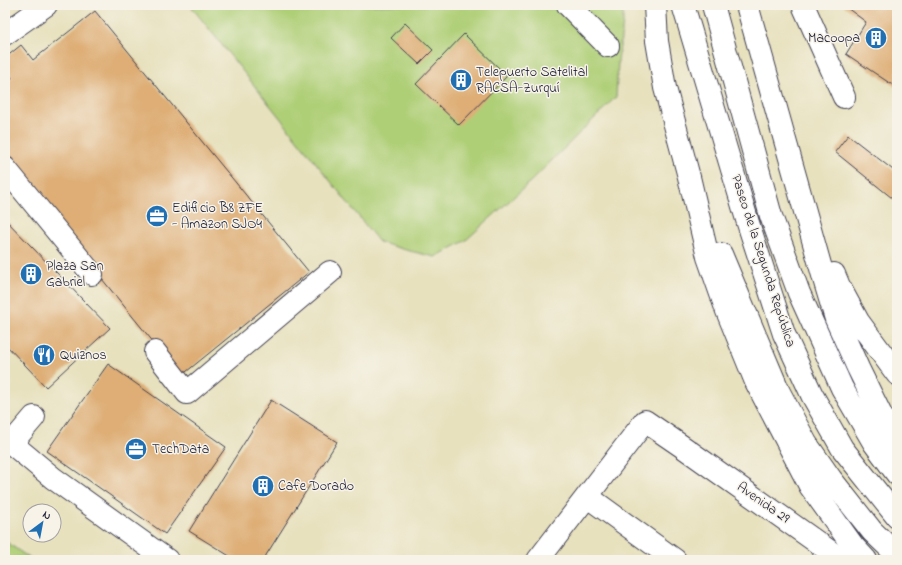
<svg xmlns="http://www.w3.org/2000/svg" width="902" height="565" viewBox="0 0 902 565" font-family="'Indie Flower',sans-serif">
	<style>
		.green { fill: #afcf77; stroke: #687859 }
		.building { fill: #deae76 }
		.lines { fill: none; stroke-linecap: round; stroke-linejoin: round }
		.minor-casing { stroke: #403f4f; stroke-width: 24 }
		.major-casing { stroke: #403f4f; stroke-width: 24 }
		.highway-casing { stroke: #403f4f; stroke-width: 24 }
		.minor { stroke: #fff; stroke-width: 22 }
		.major { stroke: #fff; stroke-width: 22 }
		.highway { stroke: #fff; stroke-width: 22 }
		.labels { text-anchor: middle; dominant-baseline: central; stroke-width: 3; stroke-linejoin: round; paint-order: stroke }
		.poi-label { font-size: 14px; fill: #22223b; stroke: #f7f3e8; text-anchor: start }
		.street-label { font-size: 14px; fill: #22223b; stroke: #f7f3e8 }
	</style>
	<rect width="100%" height="100%" fill="#f7f3e8"/>
	<filter id="ink" filterUnits="userSpaceOnUse"><feTurbulence type="fractalNoise" baseFrequency=".025" numOctaves="2"/><feDisplacementMap in="SourceGraphic" scale="8" xChannelSelector="R" yChannelSelector="G"/><feConvolveMatrix kernelMatrix="1 2 1 2 8 2 1 2 1" color-interpolation-filters="sRGB"/></filter>
	<filter id="wash" filterUnits="userSpaceOnUse"><feTurbulence type="fractalNoise" baseFrequency=".012" numOctaves="4" result="noise"/><feDisplacementMap in="SourceGraphic" scale="16" xChannelSelector="R" yChannelSelector="G"/><feGaussianBlur stdDeviation="0.9" result="paint"/><feColorMatrix in="noise" values="0 0 0 0 0 0 0 0 0 0 0 0 0 0 0 0 0 1.4 0 .05"/><feComposite in="paint" operator="in"/></filter>
	<g filter="url(#wash)">
		<rect width="100%" height="100%" fill="#e7e1be"/>
		<!-- green -->
		<path class="green" d="M190,5h433v17l-5,40 -2,35 -89,88 -62,56 -30,16 -29,-7 -27,-8z
			M5,541l27,19h-27z"/>
		<g id="blocks">
			<!-- building -->
			<path class="building" d="M843,5h54v83l-51,-34 20,-32z
				M95,11l214,261 -128,104 -176,-216v-76l7,-6 -7,-9v-11l16,-13 12,15z
				M405,23l28,27 -14,14 -28,-26z
				M464,34l43,42 -48,49 -43,-41z
				M848,135l49,38v29l-62,-50z
				M5,219l105,109 -64,59 -41,-43z
				M108,364l118,83 -61,87 -118,-83z
				M271,400l66,42 -74,118h-27l-47,-29z"/>
		</g>
	</g>
	<g filter="url(#ink)">
		<use href="#blocks" fill-opacity="0" stroke="#403f4f" stroke-width="1"/>
		<g class="lines">
			<!-- minor casing -->
			<g class="minor-casing">
				<path id="minor" d="M568,5l40,41
					M803,5l41,92
					M5,34l41,-29
					M5,168l87,106
					M155,352l32,41 143,-121
					M11,444l23,-27
					M588,497l87,63
					M538,560l107,-139 38,26 159,113"/>
			</g>
			<!-- major casing -->
			<g class="major-casing">
				<path id="major" d="M5,438l48,40 114,82"/>
			</g>
			<!-- highway casing -->
			<g class="highway-casing">
				<path id="highway" d="M655,5l2,36 8,47 24,89 19,80 19,54 29,71 54,104 43,60 13,14
					M683,5l65,218 36,111 28,61 30,53 55,69
					M713,5l58,211 28,77 43,95 32,55 23,31
					M747,5l77,274 12,40 22,49 31,63 8,13
					M721,254l58,138 27,51 25,36 41,52 25,24
					M834,274l5,12 19,35 39,53"/>
			</g>
			<!-- minor -->
			<use href="#minor" class="minor"/>
			<!-- major -->
			<use href="#major" class="major"/>
			<!-- highway -->
			<use href="#highway" class="highway"/>
		</g>
	</g>
	<!-- icons -->
	<defs>
		<g id="building-disc" transform="scale(1.15)"><circle r="9.5" fill="#1f6fb2" stroke="#f7f3e8"/><path d="M-4-6H4V6H1V3H-1V6H-4ZM-2.5-4.3h1.7v1.8h-1.7ZM.8-4.3h1.7v1.8H.8ZM-2.5-1h1.7V.8h-1.7ZM.8-1h1.7V.8H.8Z" fill="#fff"/></g>
		<g id="office-disc" transform="scale(1.15)"><circle r="9.5" fill="#1f6fb2" stroke="#f7f3e8"/><path d="M-6-3h4V-5.5h4V-3h4V5H-6ZM-1-4.5V-3h2v-1.5ZM-6 0V1H6V0Z" fill="#fff"/></g>
		<g id="restaurant-disc" transform="scale(1.15)"><circle r="9.5" fill="#1f6fb2" stroke="#f7f3e8"/><path d="M-5-6h1v4h1v-4h1v4h1v-4h1v5L-1.5 .5V6h-2V.5L-5-1ZM5-6V6H3V1.5H1.5Q1.5-4 5-6Z" fill="#fff"/></g>
	</defs>
	<g fill-rule="evenodd">
		<use href="#building-disc" x="876" y="38"/>
		<use href="#building-disc" x="461" y="80"/>
		<use href="#office-disc" x="157" y="216"/>
		<use href="#building-disc" x="31" y="274"/>
		<use href="#restaurant-disc" x="44" y="355"/>
		<use href="#office-disc" x="136" y="449"/>
		<use href="#building-disc" x="263" y="486"/>
	</g>
	<g class="labels">
		<!-- poi labels -->
		<g class="poi-label">
			<text x="860" y="38" text-anchor="end">Macoopa</text>
			<text x="476" y="72">Telepuerto Satelital<tspan x="476" dy="16">RACSA-Zurquí</tspan></text>
			<text x="172" y="208">Edificio B8 ZFE<tspan x="172" dy="16">- Amazon SJO4</tspan></text>
			<text x="46" y="266">Plaza San<tspan x="46" dy="16">Gabriel</tspan></text>
			<text x="60" y="355">Quiznos</text>
			<text x="152" y="449">TechData</text>
			<text x="278" y="486">Cafe Dorado</text>
		</g>
		<!-- street labels -->
		<g class="street-label">
			<text transform="translate(763 261) rotate(72)">Paseo de la Segunda República</text>
			<text transform="translate(763 503) rotate(35)">Avenida 29</text>
		</g>
	</g>
	<!-- margin -->
	<rect width="902" height="565" fill="none" stroke="#f7f3e8" stroke-width="20"/>
	<!-- north arrow -->
	<g transform="translate(42 523) rotate(32)"><circle r="19" fill="#f7f3e8" stroke="#a29fa3"/>
	<path d="M0-3L7 15L0 10L-7 15Z" fill="#1f6fb2"/>
	<text y="-6" font-size="11" font-weight="bold" text-anchor="middle" fill="#22223b">N</text>
	</g>
</svg>
